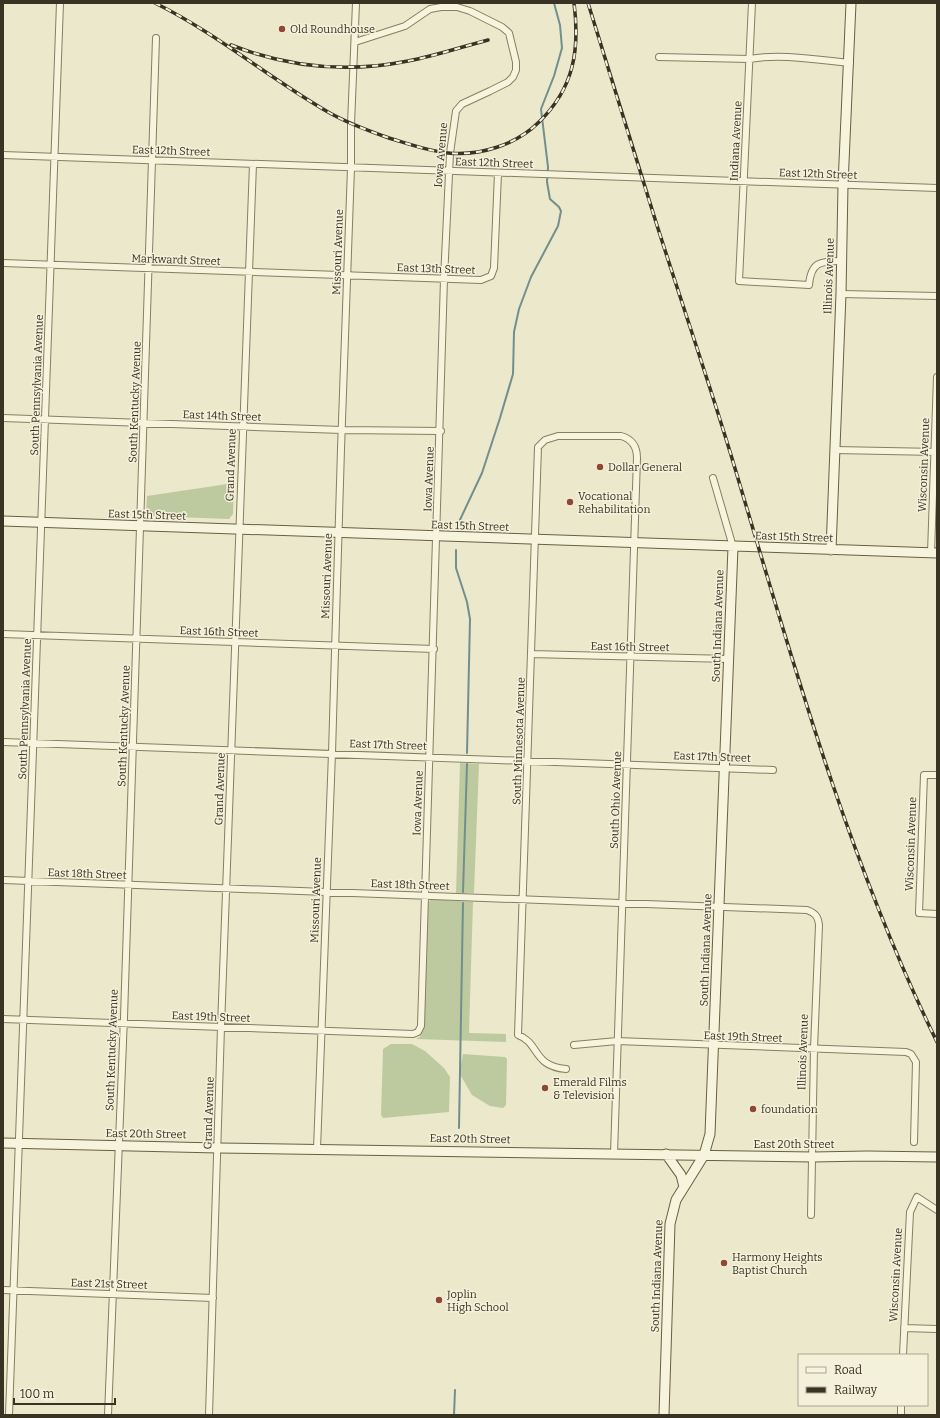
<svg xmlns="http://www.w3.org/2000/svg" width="940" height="1418" viewBox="0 0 940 1418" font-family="Bitter,serif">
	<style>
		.grass { fill: #bdcaa0 }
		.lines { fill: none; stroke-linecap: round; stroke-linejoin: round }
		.stream { stroke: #728f8d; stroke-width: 2 }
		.street-casing { stroke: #887d61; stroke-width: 8 }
		.secondary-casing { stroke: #6a5e43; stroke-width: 11 }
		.street { stroke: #f7f4de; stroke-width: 6 }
		.secondary { stroke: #f7f4de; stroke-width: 9 }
		.rail-casing { stroke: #3a3223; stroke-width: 3.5 }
		.rail { stroke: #f4f1db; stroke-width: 2; stroke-dasharray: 6; stroke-linecap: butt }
		.poi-dot { fill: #924635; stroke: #f4f1db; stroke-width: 1.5 }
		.labels { text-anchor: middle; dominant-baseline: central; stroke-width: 3; stroke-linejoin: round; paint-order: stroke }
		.poi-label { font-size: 11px; fill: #3a3223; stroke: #f4f1db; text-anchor: start }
		.street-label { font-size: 11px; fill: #3a3223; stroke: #f4f1db }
	</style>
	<rect width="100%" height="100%" fill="#ece8cb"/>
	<!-- grass -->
	<path class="grass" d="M234,483l-1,31 -4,5 -79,-3v-3h-4l1,-17z
		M460,763l19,1 -5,129h-18z
		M432,899l41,3 -4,131 37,1v8l-90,-3 4,-2 4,-11 4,-122 2,-4z
		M391,1044h21l13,7 19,17 6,9 -1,35 -66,6 -2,-3 2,-66z
		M463,1054l42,3 2,2 -1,46 -3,3 -13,-2 -18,-11 -11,-19v-11z"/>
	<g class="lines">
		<!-- stream -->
		<path class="stream" d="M458,524l24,-51 18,-55 13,-44 1,-42 5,-23 12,-32 27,-51 3,-15 -2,-4 -9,-8 -3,-17 1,-15 -7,-58 13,-33 8,-28 -2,-23 -6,-22
			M456,550v18l11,34 3,17 -3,134
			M463,892l4,-128
			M459,1128l4,-225
			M454,1415l1,-25"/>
		<!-- street casing -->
		<g class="street-casing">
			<path id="street" d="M752,3l-13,278 70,4c2,-23 11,-24 33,-24
				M659,57l91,2c32,-6 67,1 100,4
				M3,155l934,33
				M3,263l478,17 10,-4 3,-8 4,-95
				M841,294l96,2
				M3,418l339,12 99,1
				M835,450l102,2
				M713,478l20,69
				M931,553l6,-176
				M3,634l431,15
				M531,654l198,5
				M3,742l770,28
				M937,775h-13l-5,138 18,1
				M3,880l804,30c8,3 11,6 12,15l-5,124 -3,166
				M3,1019l410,15 5,-2 3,-6 23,-747 6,-126 6,-42 6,-7 28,-13 18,-9 5,-5 3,-7v-8l-7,-29 -7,-6 -32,-16 -13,-4h-16l-11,2 -25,17 -50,16
				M574,1045l43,-4 289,11 5,2 5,8 -2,80
				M566,1069c-34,-3 -26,-26 -48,-34l20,-588 7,-7 13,-4h63c11,3 16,11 16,22l-23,696
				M317,1149l15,-396 9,-304 10,-281v-44l5,-121
				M3,1290l210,8
				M904,1328l33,1
				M903,1355l7,-143 7,-15 20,13
				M9,1415l51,-1412
				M108,1415l16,-398 32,-979
				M209,1415l12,-388 32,-863
				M901,1415v-10"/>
		</g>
		<!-- secondary casing -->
		<g class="secondary-casing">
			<path id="secondary" d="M3,521l934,32
				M831,550l10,-256 2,-109 8,-182
				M3,1143l215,5 595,9 54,-1 70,1
				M666,1154l15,21 3,12
				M664,1415l6,-191 6,-24 28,-45 6,-21 23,-587"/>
		</g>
		<!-- street -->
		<use href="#street" class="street"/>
		<!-- secondary -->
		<use href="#secondary" class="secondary"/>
		<!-- rail casing -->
		<g class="rail-casing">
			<path id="rail" d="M155,3c61,30 114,75 173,109 19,11 41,19 61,26 20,6 39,13 59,15 32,3 68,-8 91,-31 35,-34 41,-72 35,-119
				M588,3c22,72 44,144 67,216 25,79 52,157 76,236 59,197 115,401 206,587
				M231,45c56,22 117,28 177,16 27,-5 53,-14 80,-21"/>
		</g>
		<!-- rail -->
		<use href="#rail" class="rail"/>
	</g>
	<!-- markers -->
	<g class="poi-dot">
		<circle cx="282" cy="29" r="4"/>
		<circle cx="600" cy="467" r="4"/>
		<circle cx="570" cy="502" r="4"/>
		<circle cx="545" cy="1088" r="4"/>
		<circle cx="753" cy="1109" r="4"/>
		<circle cx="724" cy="1263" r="4"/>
		<circle cx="439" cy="1300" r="4"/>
	</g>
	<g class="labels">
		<!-- poi labels -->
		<g class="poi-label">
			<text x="290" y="29">Old Roundhouse</text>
			<text x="608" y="467">Dollar General</text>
			<text x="578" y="496">Vocational<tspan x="578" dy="13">Rehabilitation</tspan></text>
			<text x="553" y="1082">Emerald Films<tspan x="553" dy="13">&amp; Television</tspan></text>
			<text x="761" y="1109">foundation</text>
			<text x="732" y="1257">Harmony Heights<tspan x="732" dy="13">Baptist Church</tspan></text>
			<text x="447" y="1294">Joplin<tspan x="447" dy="13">High School</tspan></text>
		</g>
		<!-- street labels -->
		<g class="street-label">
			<text transform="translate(736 141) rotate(-87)">Indiana Avenue</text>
			<text transform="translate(171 151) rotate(2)">East 12th Street</text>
			<text transform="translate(441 155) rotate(-85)">Iowa Avenue</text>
			<text transform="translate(494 163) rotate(2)">East 12th Street</text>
			<text transform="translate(818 174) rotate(2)">East 12th Street</text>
			<text transform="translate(338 252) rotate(-88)">Missouri Avenue</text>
			<text transform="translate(176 260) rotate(2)">Markwardt Street</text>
			<text transform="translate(436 269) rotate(2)">East 13th Street</text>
			<text transform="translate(829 276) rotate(-88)">Illinois Avenue</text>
			<text transform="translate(37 385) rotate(-88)">South Pennsylvania Avenue</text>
			<text transform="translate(135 402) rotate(-88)">South Kentucky Avenue</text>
			<text transform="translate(222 416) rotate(2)">East 14th Street</text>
			<text transform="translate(231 465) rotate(-88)">Grand Avenue</text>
			<text transform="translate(924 465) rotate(-88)">Wisconsin Avenue</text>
			<text transform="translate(429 479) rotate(-88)">Iowa Avenue</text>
			<text transform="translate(147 515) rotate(2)">East 15th Street</text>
			<text transform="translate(470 526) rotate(2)">East 15th Street</text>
			<text transform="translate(794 537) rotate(2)">East 15th Street</text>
			<text transform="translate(327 576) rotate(-88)">Missouri Avenue</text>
			<text transform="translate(718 626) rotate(-88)">South Indiana Avenue</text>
			<text transform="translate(219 632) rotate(2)">East 16th Street</text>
			<text transform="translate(630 647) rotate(1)">East 16th Street</text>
			<text transform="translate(25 709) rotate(-88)">South Pennsylvania Avenue</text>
			<text transform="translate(124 726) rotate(-88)">South Kentucky Avenue</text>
			<text transform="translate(519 741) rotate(-88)">South Minnesota Avenue</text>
			<text transform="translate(388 745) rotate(2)">East 17th Street</text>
			<text transform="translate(712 757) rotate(2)">East 17th Street</text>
			<text transform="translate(220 789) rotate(-88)">Grand Avenue</text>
			<text transform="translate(616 800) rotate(-88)">South Ohio Avenue</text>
			<text transform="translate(418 803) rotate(-88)">Iowa Avenue</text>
			<text transform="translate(911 844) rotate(-88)">Wisconsin Avenue</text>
			<text transform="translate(87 874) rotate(2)">East 18th Street</text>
			<text transform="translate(410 885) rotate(2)">East 18th Street</text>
			<text transform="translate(316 900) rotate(-88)">Missouri Avenue</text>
			<text transform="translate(706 950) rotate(-88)">South Indiana Avenue</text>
			<text transform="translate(211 1017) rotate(2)">East 19th Street</text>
			<text transform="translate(743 1037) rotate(2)">East 19th Street</text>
			<text transform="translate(112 1050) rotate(-88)">South Kentucky Avenue</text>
			<text transform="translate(803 1052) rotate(-88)">Illinois Avenue</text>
			<text transform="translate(209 1113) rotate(-88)">Grand Avenue</text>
			<text transform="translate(146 1134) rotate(1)">East 20th Street</text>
			<text transform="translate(470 1139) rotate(1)">East 20th Street</text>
			<text x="794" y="1144">East 20th Street</text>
			<text transform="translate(896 1275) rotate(-87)">Wisconsin Avenue</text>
			<text transform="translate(657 1276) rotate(-88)">South Indiana Avenue</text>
			<text transform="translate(109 1284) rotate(2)">East 21st Street</text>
		</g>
	</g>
	<!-- border -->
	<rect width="940" height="1418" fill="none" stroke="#3a3223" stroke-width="8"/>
	<!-- legend -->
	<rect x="798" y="1354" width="130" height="52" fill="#f4f1db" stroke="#aaa591"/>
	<rect x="806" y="1367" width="20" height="6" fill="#f7f4de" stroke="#aaa591"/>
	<text x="834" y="1374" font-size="12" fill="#3a3223">Road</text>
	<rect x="806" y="1387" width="20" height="6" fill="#3a3223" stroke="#aaa591"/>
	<text x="834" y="1394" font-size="12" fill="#3a3223">Railway</text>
	<!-- scale -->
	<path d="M14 1398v6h101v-6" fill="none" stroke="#3a3223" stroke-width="2"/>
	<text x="20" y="1398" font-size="12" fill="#3a3223" stroke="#f4f1db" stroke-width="3" paint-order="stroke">100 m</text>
</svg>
